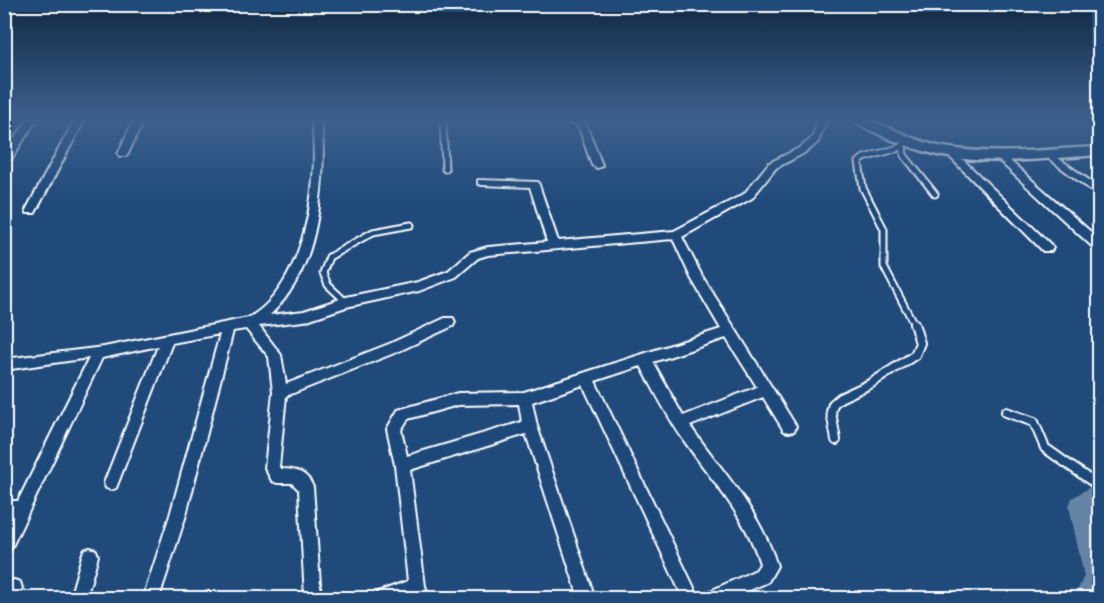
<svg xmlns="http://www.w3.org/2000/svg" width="1104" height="603" viewBox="0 0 1104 603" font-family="Dekko,sans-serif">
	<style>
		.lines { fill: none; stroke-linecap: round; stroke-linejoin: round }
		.river { fill: #6583a4; fill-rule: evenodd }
		.lane-far1-casing { stroke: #fff; stroke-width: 9 }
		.lane-casing { stroke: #fff; stroke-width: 12 }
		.street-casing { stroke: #fff; stroke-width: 4 }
		.secondary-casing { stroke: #fff; stroke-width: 5 }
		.lane-far1 { stroke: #1f4a7a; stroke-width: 5 }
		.lane { stroke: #1f4a7a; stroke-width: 8 }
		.street { fill: #1f4a7a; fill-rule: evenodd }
		.secondary { fill: #1f4a7a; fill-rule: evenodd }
	</style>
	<rect width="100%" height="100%" fill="#1f4a7a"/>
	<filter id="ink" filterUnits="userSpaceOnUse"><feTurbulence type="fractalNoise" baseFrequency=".0167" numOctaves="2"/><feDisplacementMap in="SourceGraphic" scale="12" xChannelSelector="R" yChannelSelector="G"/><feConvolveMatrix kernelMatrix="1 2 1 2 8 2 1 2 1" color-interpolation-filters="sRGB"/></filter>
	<g filter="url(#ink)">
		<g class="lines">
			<!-- river -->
			<path class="river" d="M1100,481v25l-7,5 7,28v59h-26l10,-22 -15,-70 3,-8z"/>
			<!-- lane-far1 casing -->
			<g class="lane-far1-casing">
				<path id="lane-far1" d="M443,119l2,50
					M903,144l1,11 31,39
					M902,147l-38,11 -5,4 4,26 21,41v38l31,59
					M346,302l-18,-17 -5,-12 6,-16 44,-25 38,-7"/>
			</g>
			<!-- lane casing -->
			<g class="lane-casing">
				<path id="lane" d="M1006,412l28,10 11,26 55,39
					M836,440l-5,-28 2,-8 7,-6 30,-14 45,-29 5,-12 -6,-19"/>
			</g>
			<!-- street casing -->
			<g class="street-casing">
				<path id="street" d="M28,119h9l-30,47 -3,1v-12z
					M75,119h10l-50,94h-8l-1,-3z
					M134,119h10l-16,35 -2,2h-6l-2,-2z
					M311,119h9c4,20 3,40 2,60 -4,51 -14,100 -52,136l34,-4 42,-14 72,-15 30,-11 22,-19 18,-5 59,-5 -17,-55 -48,-2 -4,-1v-4l60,2 20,59 116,-10 70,-37 25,-31 32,-16 11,-9 6,-19h9l-9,23 -10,9 -32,17 -24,30 -70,39 20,39 94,150 -2,5 -5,1 -5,-1 -21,-34 -73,29c32,45 71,86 87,140l-9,16 -36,16h-26l2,-6 48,-22 4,-6c-13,-46 -48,-83 -75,-122 -17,-24 -30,-50 -44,-76l-46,15 104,217h-16l-100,-213 -51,17 5,24 58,172h-16l-53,-164 -116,36 15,116 4,12h-16l-1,-2 -7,2h-29l2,-6 30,-11 -13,-116 -8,-36 11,-19 60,-17 66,-1 197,-63 -30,-51 -18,-39 -185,16 -10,3 -22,19 -37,14 -73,16 -42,14 -45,5 22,29 5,29 103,-40 56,-26h8l2,4 -2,4 -56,26 -111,44 -7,71 2,2c15,0 26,3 32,18l8,111h-16l-6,-108 -7,-7h-15l-5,-2 -7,-13 8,-76 -4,-35 -23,-28 -13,2 -47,184 -27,83h-16l27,-83 50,-181 -48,9 -54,140 -2,5 -5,2 -5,-2 -2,-5 54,-137 -56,12 -92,193 -6,2v-26l6,-11 -6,1v-16h14l71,-143 -85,12v-11l100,-12 144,-29c58,-31 73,-141 63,-199zM726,338l31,49 -74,29 -30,-54zM519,404l3,18 -115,34 -6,-26 7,-11 50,-14z
					M558,119h23l4,3 17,43 -2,2 -3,1 -5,-3 -14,-40z
					M951,150l3,1 97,94 2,3 -2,3h-8l-95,-96 -2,-2z
					M1047,150l53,38v9l-56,-42 -2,-2z
					M998,152l3,1 99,87v11l-4,-1 -101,-93v-4z
					M90,548l6,2 2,6 -12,42h-16l12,-42 2,-6z
					M14,580l6,2 2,6 -4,10h-14v-7l4,-9z"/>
			</g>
			<!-- secondary casing -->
			<g class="secondary-casing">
				<path id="secondary" d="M851,119c32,0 60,23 92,28 51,9 105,2 157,0v8c-53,3 -110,11 -162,0 -30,-7 -58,-20 -85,-33z"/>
			</g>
			<!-- lane-far1 -->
			<use href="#lane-far1" class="lane-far1"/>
			<!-- lane -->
			<use href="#lane" class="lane"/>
			<!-- street -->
			<use href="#street" class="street"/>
			<!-- secondary -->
			<use href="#secondary" class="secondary"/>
		</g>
	</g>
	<!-- sky -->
	<linearGradient id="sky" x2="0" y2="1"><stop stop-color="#112943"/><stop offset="0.59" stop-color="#3c608d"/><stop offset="1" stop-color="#3c608d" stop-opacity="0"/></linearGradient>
	<rect width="1104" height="203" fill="url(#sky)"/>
	<!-- margin -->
	<rect width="1104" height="603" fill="none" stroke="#1f4a7a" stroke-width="24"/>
	<rect x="12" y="12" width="1080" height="579" fill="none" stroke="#fff" stroke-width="2" filter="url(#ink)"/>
</svg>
